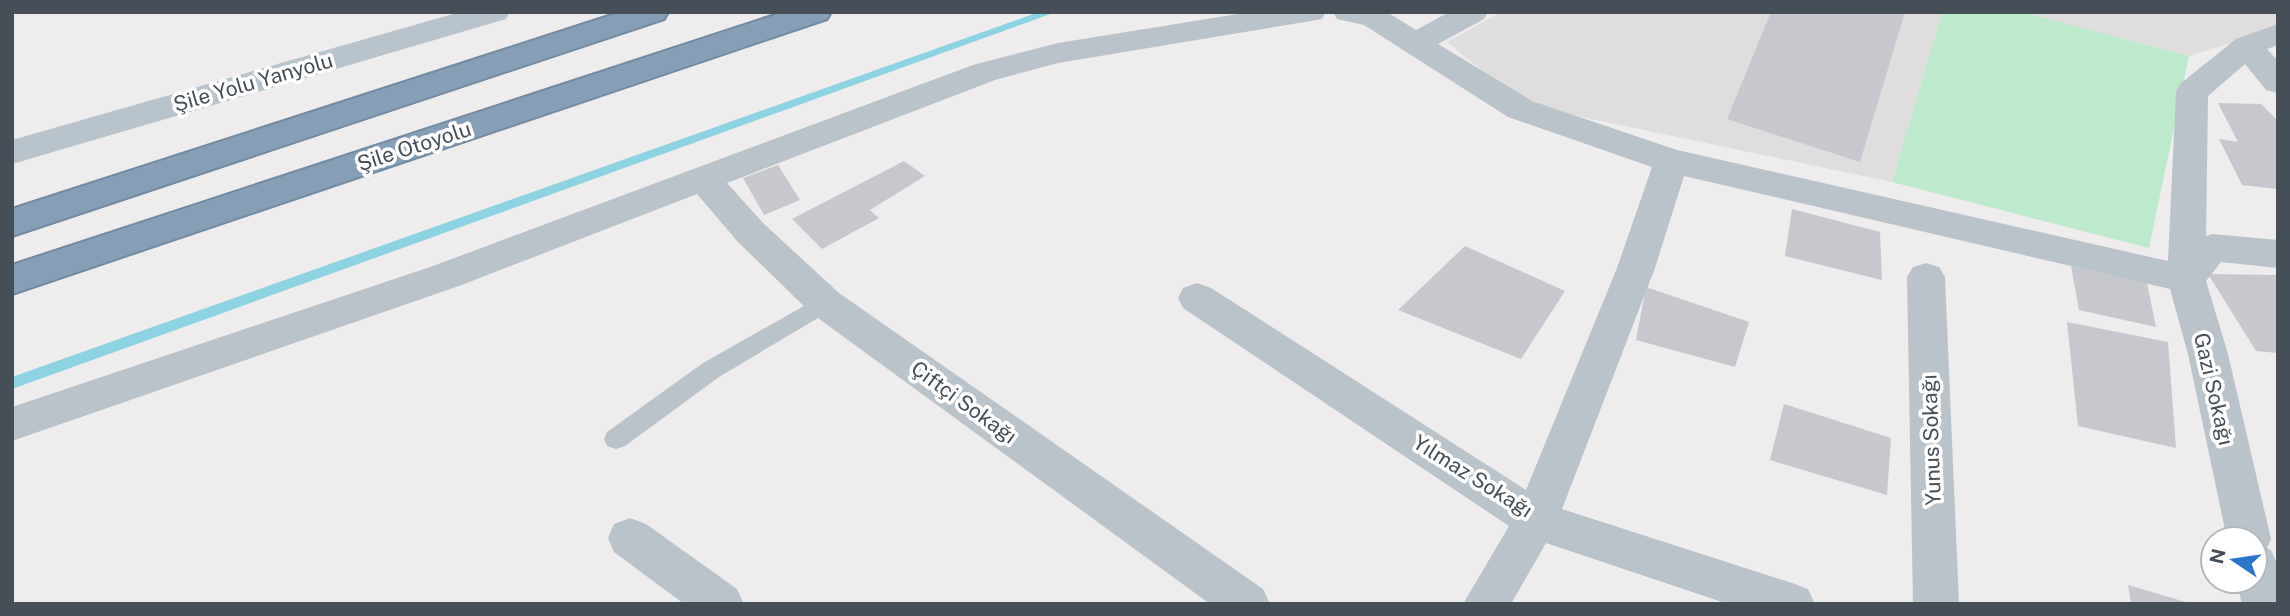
<svg xmlns="http://www.w3.org/2000/svg" width="2290" height="616" viewBox="0 0 2290 616" font-family="'Public Sans',sans-serif">
	<style>
		.education { fill: #dfdddd }
		.green { fill: #bde9cd }
		.lines { fill: none; stroke-linecap: round; stroke-linejoin: round }
		.stream { fill: #8ed3e2; fill-rule: evenodd }
		.building { fill: #c7c8ce }
		.highway-casing { stroke: #738ba2; stroke-width: 4 }
		.lane { fill: #bbc3ca; fill-rule: evenodd }
		.street { fill: #bbc3ca; fill-rule: evenodd }
		.secondary { fill: #b9c3cc; fill-rule: evenodd }
		.highway { fill: #879fb6; fill-rule: evenodd }
		.labels { text-anchor: middle; dominant-baseline: central; stroke-width: 7; stroke-linejoin: round; paint-order: stroke }
		.street-label { font-size: 21px; fill: #464f57; stroke: #fff }
	</style>
	<rect width="100%" height="100%" fill="#eeecec"/>
	<!-- education -->
	<path class="education" d="M1501,12h441l-50,170 -367,-77 -78,-63z
		M2022,12h256v17l-89,27z"/>
	<!-- green -->
	<path class="green" d="M1942,12h80l167,44 -40,192 -257,-66z"/>
	<g class="lines">
		<!-- stream -->
		<path class="stream" d="M1039,12h17l-1044,377v-12z"/>
	</g>
	<!-- building -->
	<path class="building" d="M1771,12h134l-45,150 -133,-43z
		M2218,103l43,1 17,17v68l-36,-4 -23,-46 19,3z
		M904,161l21,15 -55,34 9,8 -57,31 -30,-30z
		M778,165l22,35 -36,15 -21,-37z
		M1792,209l88,23 2,48 -97,-24z
		M1465,246l100,45 -44,68 -123,-49z
		M2071,266l76,17 9,44 -77,-17z
		M2208,274l70,1v78l-22,-2z
		M1646,287l103,35 -14,45 -99,-27z
		M2067,322l101,20 8,106 -98,-22z
		M1784,404l107,34 -4,57 -117,-35z
		M2128,585l61,18v1h-58z"/>
	<g class="lines">
		<!-- highway casing -->
		<g class="highway-casing">
			<path id="highway" d="M621,12h47l-4,7 -652,217v-27z
				M784,12h47l-4,7 -815,275v-29z"/>
		</g>
		<!-- lane -->
		<path class="lane" d="M825,294l8,3 3,6 -3,6 -114,68 -94,69 -9,3 -9,-3 -3,-7 3,-7 96,-69z"/>
		<!-- street -->
		<path class="street" d="M1250,12h76l-4,7 -11,2 -253,42 -63,17 -268,103 37,41 75,69 424,296 7,15h-60l-399,-291 -73,-71 -41,-48 -238,92 -447,155v-34l421,-141 540,-201 85,-22z
			M1333,12h54l29,18 33,-18h39l-4,7 -46,25 94,57 145,49 491,111 8,-169 4,-8 56,-45 42,-15v21l-11,4 11,12v32l-12,-3 -21,-26 -37,32 -2,140 6,-2 66,6v28l-57,-6 -15,19 22,73 43,185 -4,9 4,2 7,15v39h-36l-6,-23h19v-42h-28l-39,-185 -18,-65 -486,-113 -29,92 -93,241 230,74 16,6 7,15h-87l-182,-61 -35,61h-48l46,-78 -326,-218 -5,-10 5,-10 14,-5 14,5 315,202 91,-222 35,-101 -144,-50 -144,-92 -27,-6z
			M1926,263l13,4 6,10 14,327h-46l-6,-327 6,-10z
			M630,518l16,6 91,65 7,15h-60l-70,-52 -6,-14 6,-14z"/>
		<!-- secondary -->
		<path class="secondary" d="M460,12h50l-4,7 -494,145v-24z"/>
		<!-- highway -->
		<use href="#highway" class="highway"/>
	</g>
	<g class="labels">
		<!-- street labels -->
		<g class="street-label">
			<text transform="translate(253 82) rotate(-16)">Şile Yolu Yanyolu</text>
			<text transform="translate(414 146) rotate(-18)">Şile Otoyolu</text>
			<text transform="translate(2214 389) rotate(77)">Gazi Sokağı</text>
			<text transform="translate(964 402) rotate(36)">Çiftçi Sokağı</text>
			<text transform="translate(1931 440) rotate(-92)">Yunus Sokağı</text>
			<text transform="translate(1473 476) rotate(32)">Yılmaz Sokağı</text>
		</g>
	</g>
	<!-- border -->
	<rect width="2290" height="616" fill="none" stroke="#464f57" stroke-width="28"/>
	<!-- north arrow -->
	<g transform="translate(2234 560) rotate(283)"><circle r="33" fill="#ffffff" stroke="#b5b9bc" stroke-width="2"/>
	<path d="M0-5L12 26L0 18L-12 26Z" fill="#2a74ca"/>
	<text y="-10" font-size="19" font-weight="bold" text-anchor="middle" fill="#464f57">N</text>
	</g>
</svg>
